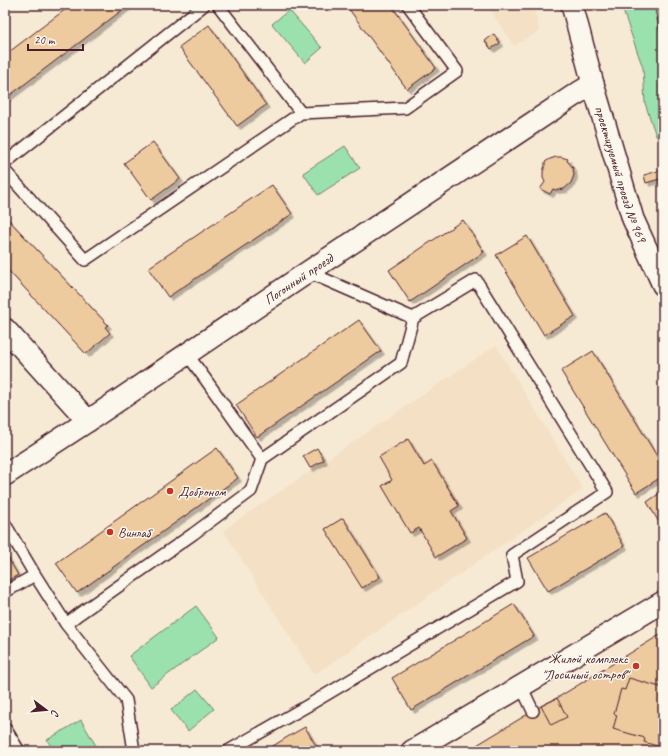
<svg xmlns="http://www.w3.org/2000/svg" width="668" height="756" viewBox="0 0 668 756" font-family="Caveat,sans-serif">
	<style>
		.built { fill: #f4e0c5 }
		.green { fill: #9be1ad; stroke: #72806c }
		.building { fill: #eeca9f; stroke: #4a1f2b; filter: url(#shadow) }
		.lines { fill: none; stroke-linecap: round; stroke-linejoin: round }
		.service-casing { stroke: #4a1f2b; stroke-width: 14 }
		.minor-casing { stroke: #4a1f2b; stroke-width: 24 }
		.service { stroke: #fbf7ec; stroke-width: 11 }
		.minor { stroke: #fbf7ec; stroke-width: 21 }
		.poi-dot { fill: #c8321e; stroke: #fbf7ec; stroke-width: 1.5 }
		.labels { text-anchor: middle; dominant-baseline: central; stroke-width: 3; stroke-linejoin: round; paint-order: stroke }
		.street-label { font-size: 14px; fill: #4a1f2b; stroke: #fbf7ec }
		.poi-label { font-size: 14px; fill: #4a1f2b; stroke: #fbf7ec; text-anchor: start }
	</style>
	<defs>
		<filter id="shadow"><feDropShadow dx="3.5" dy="3.5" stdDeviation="0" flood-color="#0004"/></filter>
	</defs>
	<rect width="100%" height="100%" fill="#f7ead5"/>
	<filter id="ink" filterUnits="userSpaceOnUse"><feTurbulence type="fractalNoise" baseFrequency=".025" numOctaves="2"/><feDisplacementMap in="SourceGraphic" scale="8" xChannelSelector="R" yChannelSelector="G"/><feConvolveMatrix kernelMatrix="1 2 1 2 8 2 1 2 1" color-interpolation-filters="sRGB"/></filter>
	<g filter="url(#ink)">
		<!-- built -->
		<path class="built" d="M487,5h46l7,26 -26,15z
			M496,345l87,144 -269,186 -91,-145z"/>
		<!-- green -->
		<path class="green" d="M621,5h33l9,39v96l-7,-4 -11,-33 -2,-35z
			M289,10l33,38 -17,15 -33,-39z
			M345,146l15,22 -42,27 -15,-22z
			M196,606l23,31 -68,50 -22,-31z
			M197,689l17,20 -26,22 -17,-21z
			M81,720l18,31h-45l-7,-11z"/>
		<!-- building -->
		<path class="building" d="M71,5h58l-124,94v-44z
			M346,5h45l45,63 -29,21z
			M654,5h9v39z
			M209,25l57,80 -29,21 -58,-79z
			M494,34l6,9 -9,6 -6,-8z
			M153,142l27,37 -29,21 -27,-37z
			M556,157h5l7,2 -1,2 3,3 3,4 1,7 -3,8 -7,6 -8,1 -3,-1 -3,5 -10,-5 5,-7 -2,-4v-6l2,-7v-3l5,-3z
			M662,170l1,8 -17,5 -2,-8z
			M272,185l20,29 -124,83 -20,-29z
			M5,216l103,109 -3,2 5,6 -24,21 -81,-87z
			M463,220l21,32 -74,50 -21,-32z
			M527,236l48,80 -31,19 -48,-80z
			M359,320l22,31 -124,86 -21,-32z
			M593,351l70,115v10l-27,17 -75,-122z
			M408,439l16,27 8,-5 27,45 -8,5 16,27 -31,19 -17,-29 -9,5 -28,-47 10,-6 -13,-23z
			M217,448l21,30 -161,115 -21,-30z
			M317,448l7,12 -14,8 -7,-12z
			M663,491v38l-16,-27z
			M605,513l19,33 -76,45 -20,-33z
			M343,518l37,59 -18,11 -37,-59z
			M5,553l13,22 -13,7z
			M514,604l20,32 -123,74 -19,-32z
			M663,633v118h-196l74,-45 16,-8z
			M629,678l31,9 1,-3h2v64l-19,-6 1,-4 -32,-9 4,-14 -3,-1 7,-25 4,1z
			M557,698l10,19 -16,8 -10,-19z
			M305,727l14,24h-54l24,-15z"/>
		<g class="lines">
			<!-- service casing -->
			<g class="service-casing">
				<path id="service" d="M218,5l83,108
					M5,163l199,-158
					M5,171l80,89 216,-147 104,-5 52,-37 -49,-66
					M308,272l105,46
					M187,354l19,26 56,79
					M5,524l30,51 31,49 60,76 8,51
					M5,592l30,-17
					M66,624l13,-10 114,-80 58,-43 11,-32 139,-96 12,-45 63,-38 131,212 -95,63 5,26 -210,125 -79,45
					M521,686l12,25
					M5,728l14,23"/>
			</g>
			<!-- minor casing -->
			<g class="minor-casing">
				<g id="minor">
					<path id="s1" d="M572,5l21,79 40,135 30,66"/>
					<path d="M5,329l83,92"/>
					<path id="s2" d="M5,475l83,-54 220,-149 265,-176 20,-12"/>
					<path d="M412,751l251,-149"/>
				</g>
			</g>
			<!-- service -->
			<use href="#service" class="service"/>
			<!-- minor -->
			<use href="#minor" class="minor"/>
		</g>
	</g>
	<!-- markers -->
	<g class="poi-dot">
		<circle cx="170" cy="491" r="4"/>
		<circle cx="110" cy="532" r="4"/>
		<circle cx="636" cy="666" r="4"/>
	</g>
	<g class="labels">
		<!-- street labels -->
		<g class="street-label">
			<text stroke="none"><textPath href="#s1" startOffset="176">проектируемый проезд № 969</textPath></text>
			<text stroke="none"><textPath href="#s2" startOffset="353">Погонный проезд</textPath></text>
		</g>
		<!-- poi labels -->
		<g class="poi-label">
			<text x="178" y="491">Доброном</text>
			<text x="118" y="532">Винлаб</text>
			<text x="628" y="658" text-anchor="end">Жилой комплекс<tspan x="628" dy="16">"Лосиный остров"</tspan></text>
		</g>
	</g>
	<!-- margin -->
	<rect width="668" height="756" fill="none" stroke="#fbf7ec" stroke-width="20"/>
	<rect x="10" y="10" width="648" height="736" fill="none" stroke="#4a1f2b" stroke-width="1.5" filter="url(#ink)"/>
	<!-- north arrow -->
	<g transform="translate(46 710) rotate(106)" stroke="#fbf7ec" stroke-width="3" paint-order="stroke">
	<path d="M0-3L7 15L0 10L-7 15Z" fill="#4a1f2b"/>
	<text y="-6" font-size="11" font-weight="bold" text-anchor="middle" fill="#4a1f2b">С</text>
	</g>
	<!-- scale -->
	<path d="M28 44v6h55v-6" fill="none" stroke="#4a1f2b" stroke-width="2"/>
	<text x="34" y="44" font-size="12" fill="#4a1f2b" stroke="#fbf7ec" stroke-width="3" paint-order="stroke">20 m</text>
</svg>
